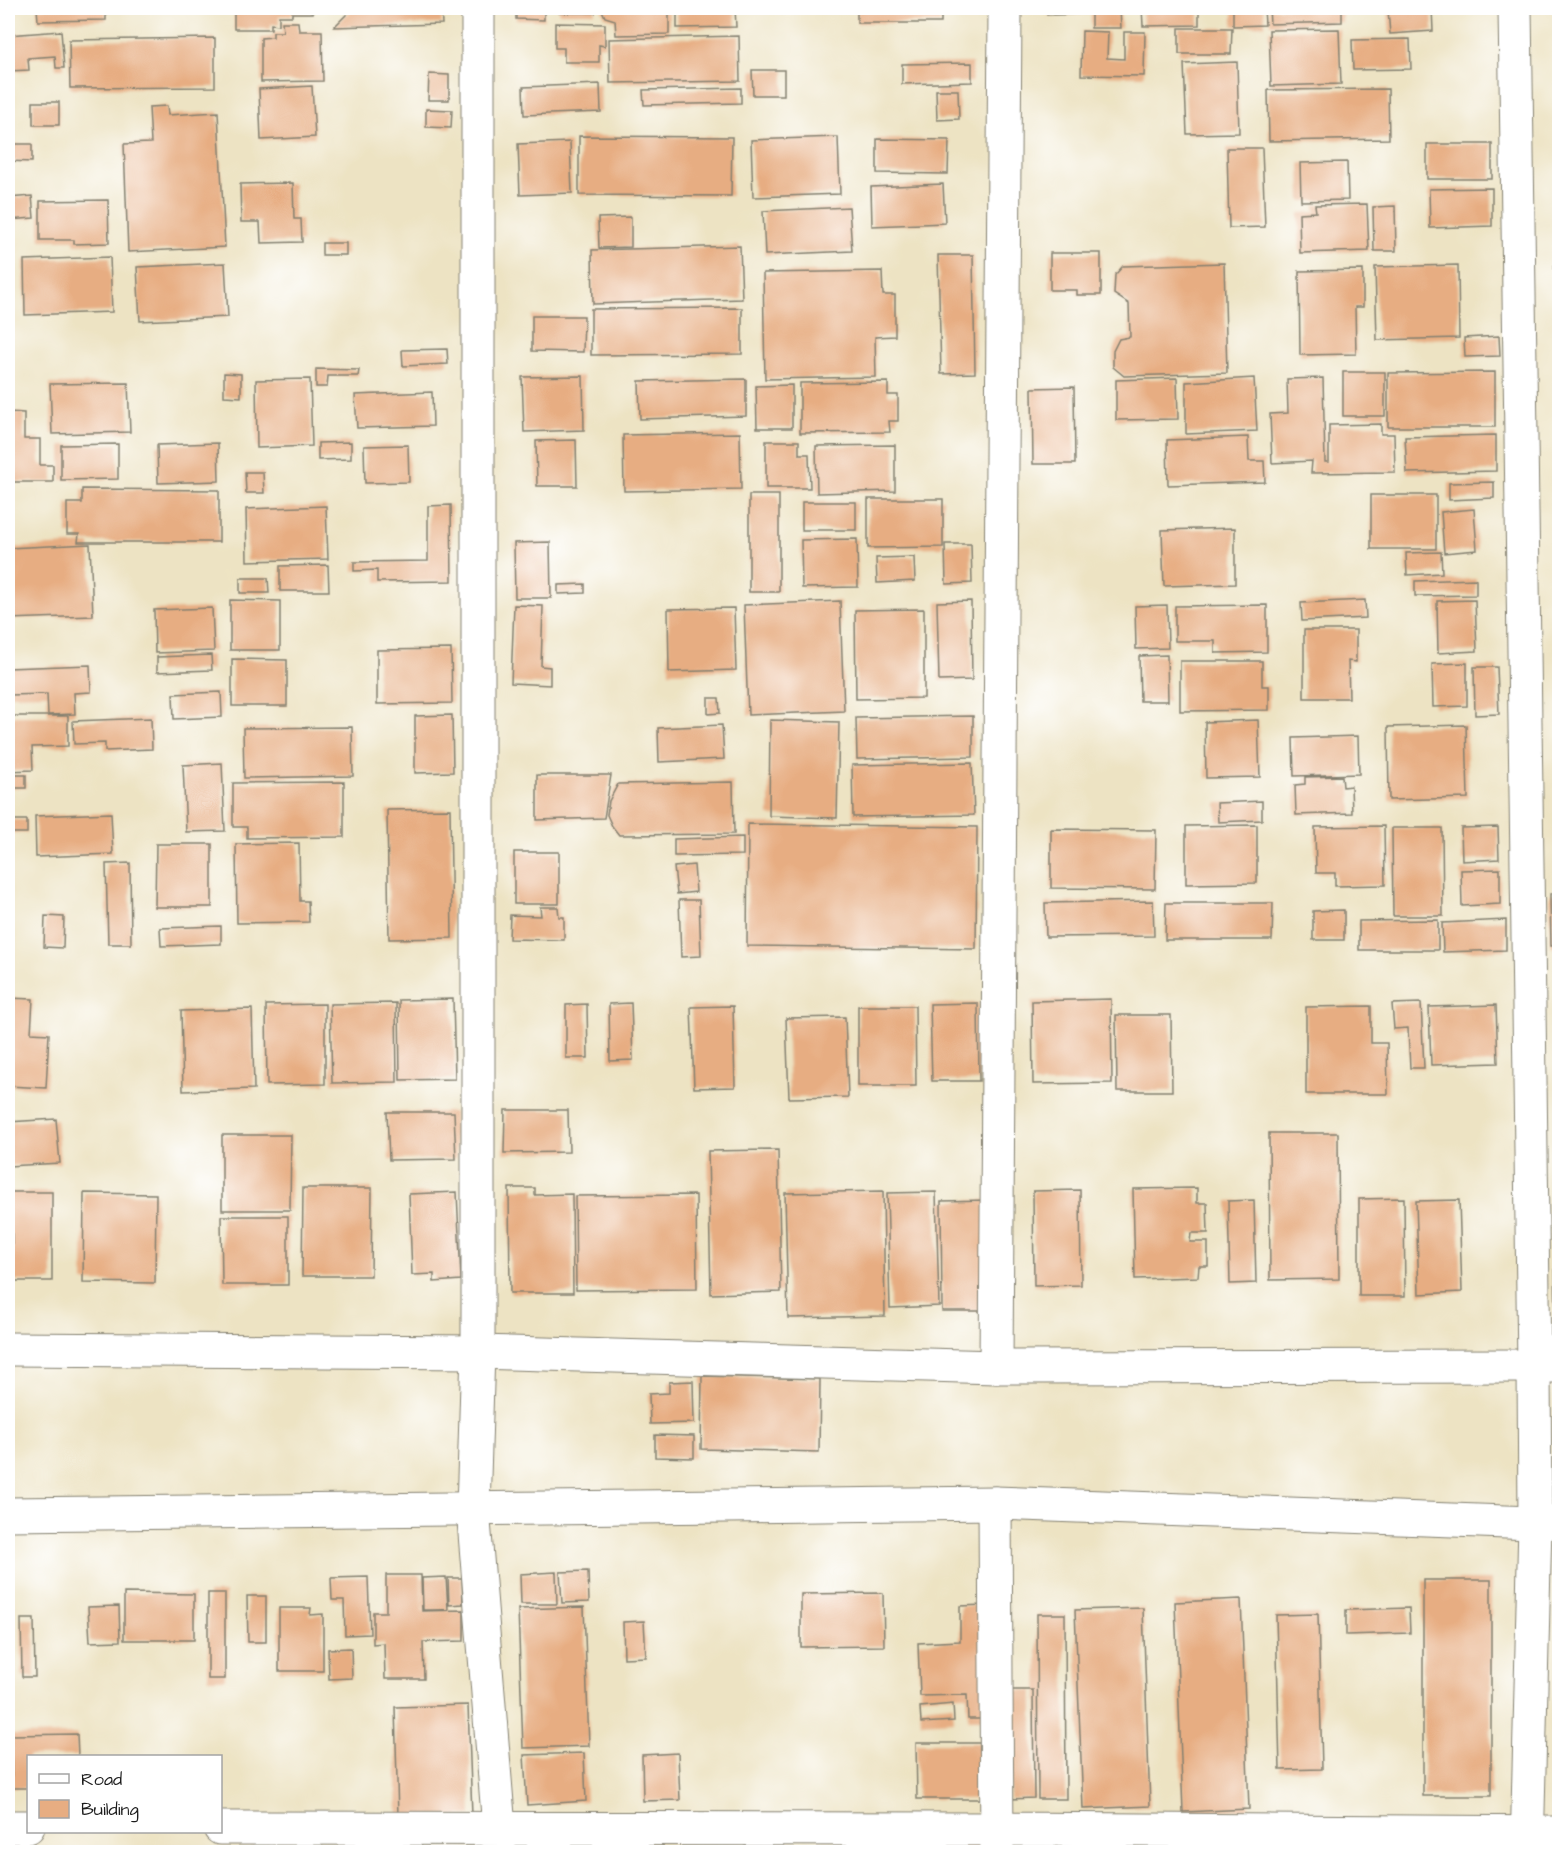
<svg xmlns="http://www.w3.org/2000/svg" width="1567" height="1860" viewBox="0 0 1567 1860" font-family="'Architects Daughter',sans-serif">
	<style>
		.building { fill: #e7ad82 }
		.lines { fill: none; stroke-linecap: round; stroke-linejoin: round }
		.street-casing { stroke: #848070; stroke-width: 35 }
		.secondary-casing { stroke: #848070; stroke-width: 35 }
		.street { stroke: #fff; stroke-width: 33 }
		.secondary { stroke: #fff; stroke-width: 33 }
	</style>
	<rect width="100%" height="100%" fill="#fff"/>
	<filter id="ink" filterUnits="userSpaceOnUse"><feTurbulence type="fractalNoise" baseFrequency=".0167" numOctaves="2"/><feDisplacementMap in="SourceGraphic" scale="12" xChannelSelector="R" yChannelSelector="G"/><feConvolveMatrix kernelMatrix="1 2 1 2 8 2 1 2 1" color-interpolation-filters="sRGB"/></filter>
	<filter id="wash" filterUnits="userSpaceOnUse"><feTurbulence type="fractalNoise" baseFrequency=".008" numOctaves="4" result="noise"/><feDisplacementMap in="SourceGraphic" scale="24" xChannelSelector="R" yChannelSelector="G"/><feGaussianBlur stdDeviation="1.35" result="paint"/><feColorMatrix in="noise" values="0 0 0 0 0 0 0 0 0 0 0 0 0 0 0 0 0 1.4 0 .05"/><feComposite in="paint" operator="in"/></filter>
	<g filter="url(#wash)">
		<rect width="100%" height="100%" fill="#ede3c3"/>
		<g id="blocks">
			<!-- building -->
			<path class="building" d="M37,8h69v12l-68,1z
				M234,8h79v5h-21v3h-13v9l-8,-1v5h-37z
				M353,8h88l1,16 -108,3z
				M516,8h28v12l-28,-1z
				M559,8h36v5h-36z
				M601,8h68v26l-53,1 -1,-15 -10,-3z
				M677,8h58l1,19 -59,1z
				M857,8h84v15h-84z
				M1047,8h73l1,20h-30v-14l-44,1z
				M1142,8h57v17l-56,1z
				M1233,8h31l1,17 -32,1z
				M1269,8h73v14l-72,2z
				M1432,8l1,23 -43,3 -2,-24z
				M282,22h16l1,9h23l1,50 -62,1v-44l12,-1v-5h10z
				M555,23l50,1v22l-6,-1v17h-35v-14h-9z
				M1179,28h53l-1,26h-52z
				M1339,29l2,55 -70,2 -2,-56z
				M61,31l3,37h-8l-1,-12 -27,2 1,12 -21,1v-36z
				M1082,31l26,1 -1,26 17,1v-27h21l-1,44 -63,-1z
				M739,36l1,45 -130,2 -1,-44z
				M215,38v49l-145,1 -1,-48z
				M1410,39l1,30 -58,1 -1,-30z
				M1237,62l2,71 -52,1 -3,-70z
				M972,63v19l-70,2v-20z
				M752,70h32v25h-31z
				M429,74l20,1v25h-21z
				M600,84l1,28 -77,3 -1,-28z
				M312,86l3,51 -54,3 -2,-51z
				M741,88v15l-97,2 -1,-15z
				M1388,89l1,50 -120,2 -1,-51z
				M936,90h22l1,29 -22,1z
				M33,102h26v23h-26z
				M167,106l1,9 50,-3 7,135 -97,5 -4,-108 27,-1 -2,-36z
				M426,109l26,1 -1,18 -25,-1z
				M579,136l153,1 -1,59 -152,-1z
				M838,137l2,57 -87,3 -2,-57z
				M877,139l72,1 -1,34 -71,-1z
				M570,142l2,51 -52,2 -2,-51z
				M8,144h24v18l-24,-1z
				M1427,144h65v35h-65z
				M1227,148h35l3,79 -36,1z
				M1347,162l1,38 -47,1 -1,-38z
				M293,183l1,36h7l1,23 -41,1 -1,-21h-19l-1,-38z
				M943,184l2,39 -73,3 -1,-39z
				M1492,188v38l-62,2 -1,-39z
				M32,196l2,22 -26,2v-22z
				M108,200l1,43 -35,1v-4h-34v-39z
				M1367,204l2,47 -69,2 -1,-40 17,-1 -1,-7z
				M1395,206l1,45h-22l-1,-44z
				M849,207l3,44 -87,4 -2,-44z
				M631,217v30l-32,1 -1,-30z
				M322,243h24v12h-24z
				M740,246l2,53 -149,5 -1,-54z
				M1050,253h51v42h-24v-5h-27z
				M938,255h35l2,118 -34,1z
				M110,257l2,55 -87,3 -1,-55z
				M225,263l3,54 -88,4 -3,-54z
				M1224,263l3,110 -103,3 -11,-9v-16l6,-12 11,-2 -1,-33 -15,-10 1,-19 8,-9z
				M1458,265l1,73 -82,2 -2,-73z
				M1554,265h6v44l-6,-1z
				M1363,270v37h-8l1,47 -56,1 -1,-84z
				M882,271l1,24h12v41l-20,1 1,40 -111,2 -2,-106z
				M742,308v46l-151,1v-46z
				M532,316h52l-1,36 -51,-1z
				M1499,336l1,20 -35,1 -1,-19z
				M447,349l1,15 -45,2 -1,-16z
				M316,369l43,1 -1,6h-30l-1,11h-11z
				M1343,372h42v44h-42z
				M1495,372v55h-107v-54z
				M224,373l17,1v23l-17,-1z
				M583,376l1,54 -60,2 -2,-55z
				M1177,378l1,41 -62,1v-40z
				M1254,378l3,53 -71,3v-52z
				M1323,378l2,84h4v-37l52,-1v10h13l1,38 -84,1 1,-12 -40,2 -2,-49 18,-1 -1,-34z
				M310,379l2,67 -55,2 -1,-68z
				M746,379v37l-106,3 -1,-38z
				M888,382v13h10v26h-9l1,11 -90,1v-50z
				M128,383l2,49 -78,2 -2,-50z
				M792,385v43h-35l-1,-42z
				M1074,387l1,77h-42l-1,-76z
				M432,392l1,34 -76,2 -2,-33z
				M8,412l16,1v26h16v26h13v17h-45z
				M740,433l1,56 -117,2 -1,-56z
				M1496,435v36l-89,2 -2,-36z
				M1248,437l1,24h15l1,21 -97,3 -1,-45z
				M576,440l1,46h-40l-1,-45z
				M766,441h33v13h10l1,34h-44z
				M351,442v17l-33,1v-17z
				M218,443l1,38 -61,2 -1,-38z
				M118,444v35l-57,1v-35z
				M408,445l1,37 -44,1 -1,-37z
				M895,445v46l-78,2 -1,-47z
				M245,472h18l1,21h-18z
				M1494,482v16l-45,2v-17z
				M82,489l137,1v52h-141l1,-8h-12v-31h15z
				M749,495h30v97h-30z
				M1371,495h65v54h-65z
				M868,499h75v48l-75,1z
				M802,502h54v28h-54z
				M451,505l1,76 -75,1v-12l-23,1v-9l74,-1v-55z
				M326,506l2,53 -81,2 -1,-52z
				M1474,509l3,41 -33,3 -3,-41z
				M1235,528v56l-71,2 -2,-56z
				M857,539l1,48 -56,1 -1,-48z
				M550,542l1,56h-36l-1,-55z
				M90,544l3,72 -85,3v-71z
				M945,544h26l1,39 -26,1z
				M1441,552l1,21 -35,2 -1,-22z
				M914,557l1,24 -38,2 -1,-25z
				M328,565l1,26h-49v-25z
				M240,578h28l1,15h-29z
				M1476,579v16l-61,1v-15z
				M585,584v9l-27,1v-9z
				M230,600l50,1v49h-50z
				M1365,600l1,18 -64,3 -1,-18z
				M1475,600l2,51 -39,2 -1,-52z
				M840,601l4,110 -96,4 -4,-110z
				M971,601l1,79 -33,1 -2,-79z
				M514,605l29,1 -2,60 9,1v18l-39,-2z
				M1167,605l1,43 -32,1 -1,-43z
				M1267,605v47l-52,1v-12h-40v-35z
				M212,608l2,43 -59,2 -1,-43z
				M734,608l2,62 -67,2 -1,-63z
				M924,609v89l-68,1 -1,-89z
				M1304,630h52v32l-8,-1 1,37h-45z
				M451,649l1,54 -75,1v-54z
				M211,655l1,15 -55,2v-15z
				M1167,655l1,46h-28l-1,-45z
				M232,659l55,1v46h-55z
				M1180,661h82v25h7v24l-89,1z
				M1467,663v43l-34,1 -1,-43z
				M90,665l1,27 -17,1 1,21 -27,1 -1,-21 -38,1 -1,-27z
				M1474,667h23l2,47 -24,1z
				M221,692l1,25 -48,2 -1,-25z
				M708,698h11l1,15 -12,1z
				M452,715l1,57 -38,1v-57z
				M8,716h60v30l-36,1 1,23 -25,1z
				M973,716v41l-116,2 -1,-41z
				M151,718l1,31 -47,2v-8l-31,1 -1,-23z
				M770,720l69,2 -2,96 -68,-2z
				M1258,720l2,57 -54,1 -1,-56z
				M722,725l2,34 -65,3 -1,-34z
				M1466,725l2,73 -79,2 -1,-73z
				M352,727l1,49 -109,2 -1,-50z
				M1358,736l1,38 -65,2 -1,-38z
				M222,763l3,68 -39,1 -3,-67z
				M972,763l2,52 -121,2 -1,-52z
				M8,775h18v13h-18z
				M537,775h74l-7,43 -67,2z
				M1342,776l1,11 8,-1 1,27 -56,2 -1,-30 10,-1v-7z
				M344,782v55l-97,1v-11h-14v-44z
				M733,782l1,52 -115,1 -7,-9 -5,-11 2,-14 9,-17z
				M1262,801v19l-44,2 -1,-19z
				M450,809l2,129 -63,1 -2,-129z
				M111,813l2,41 -77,3 -1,-41z
				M8,820h19v13h-19z
				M748,824l229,3 -1,122 -229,-3z
				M1257,825v58l-71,1v-58z
				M1384,826l1,59 -50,1v-13h-19l-1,-46z
				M1498,827l1,32 -37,2 -1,-33z
				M1392,828h50l1,88h-50z
				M1051,829l105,1 -1,59 -104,-1z
				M743,837v18l-69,1v-17z
				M299,843l1,58h8l1,21 -72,1 -1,-79z
				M156,844h56v63h-57z
				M514,852h45v52h-45z
				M130,863l1,81h-23l-2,-80z
				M694,865l2,27 -19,2 -3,-27z
				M1500,869v35l-38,2 -1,-36z
				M1550,894h10v52h-9z
				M679,900h20l2,56 -20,1z
				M1153,901l1,35 -108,1 -1,-34z
				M1166,903h107l-1,37h-107z
				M540,907h18l1,10h5v23l-55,-1 1,-24 31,1z
				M1344,910v30h-31v-29z
				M45,916l19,1 -1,31 -19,-1z
				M1438,920v30h-79v-29z
				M1506,920v30l-63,2 -1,-29z
				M221,926v18l-60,2 -1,-18z
				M8,998l25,1 -2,34 18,1 -3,54 -38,-2z
				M453,999l2,80 -55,1 -1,-80z
				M1111,999l1,84 -79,1 -1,-83z
				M396,1003l1,79 -65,1 -2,-79z
				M631,1003l2,57 -23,1 -1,-57z
				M978,1003l1,78h-47l-2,-77z
				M1421,1003l3,65h-14l-2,-40 -14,1 -2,-25z
				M325,1004v80l-58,1 -1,-80z
				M587,1004l1,54h-22v-53z
				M1496,1005l2,58 -67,2 -2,-58z
				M733,1006l2,81 -41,1 -3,-81z
				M858,1006h57l1,80h-58z
				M1371,1006v37h16l1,51h-82v-87z
				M252,1009l2,80 -71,2 -2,-80z
				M1116,1015h55l1,76h-55z
				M845,1017l3,80 -59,1 -3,-80z
				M505,1110h63l1,42 -65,1z
				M387,1112h67l2,47 -67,1z
				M56,1119l4,44 -52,3v-44z
				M1269,1133h69l1,146 -69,1z
				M222,1135h69l-1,75h-68z
				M778,1150l3,142 -70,2 -3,-143z
				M303,1188h69l-1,88h-69z
				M509,1188h26v7l37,-1 1,99h-63z
				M1197,1188v15h10l1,30h-17l-1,9h18v24h-9l-1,11 -63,2 -2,-90z
				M1080,1190l1,95 -47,1 -1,-95z
				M883,1191l2,125 -97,2 -3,-125z
				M8,1192h44v89h-40v-47h-4z
				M457,1192l4,88 -27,2v-8l-22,1 -3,-81z
				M936,1192l3,114 -49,2 -3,-115z
				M84,1193l72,1 -1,89 -72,-1z
				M696,1195l1,94 -121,1 -1,-94z
				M1404,1198l1,98h-46v-97z
				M988,1200l1,111h-47l-1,-110z
				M1254,1200l2,83 -26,1 -2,-83z
				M1459,1200l3,92 -43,2 -3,-93z
				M221,1216h67v69h-66z
				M1555,1259h5v64h-4z
				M702,1376l118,3 -1,73 -118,-3z
				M693,1381l1,42 -44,1 -1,-30 20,-1v-11z
				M655,1435l39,1v22l-39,-1z
				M588,1571l1,31 -27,1 -2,-31z
				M556,1572l1,32h-36l-1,-30z
				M386,1575h35l1,36 42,-1v31l-41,1 1,37h-39l-1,-36 -11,1v-32h13z
				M368,1577l2,57 -25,1 -1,-35h-12l-1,-22z
				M446,1577l2,33h-25l-1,-32z
				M448,1578h14l1,26 -14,1z
				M1423,1580h68v216h-68z
				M124,1593l70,1v46h-70z
				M208,1593h17v86h-17z
				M883,1593l1,53 -83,1v-53z
				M247,1596h19v46h-18z
				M1241,1599l8,210 -66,3 -8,-210z
				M985,1605l3,114h-20l-1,-24 -47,1 -2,-53 42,-2v-35z
				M119,1606l1,35 -30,1 -2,-35z
				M584,1607l5,139 -66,2 -5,-139z
				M279,1608h32l-1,7 13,-1v57h-44z
				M1143,1608l7,198 -67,3 -8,-199z
				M1409,1608l1,25 -64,2v-25z
				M1037,1614h28l1,185h-28z
				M1318,1614l4,155 -42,1 -4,-155z
				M21,1619h13l1,58h-13z
				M644,1621l2,36 -22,1 -1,-36z
				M351,1648l1,30 -23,1 -1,-30z
				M1009,1690h24l1,108 -24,1z
				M953,1704l1,17 -33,2 -1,-16z
				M468,1705l4,110 -74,2 -3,-110z
				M77,1734l1,22h-50v32h-16l-1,-53z
				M916,1743h68v56h-67z
				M584,1753l2,48 -59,4 -3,-50z
				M678,1753l2,47 -37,1 -1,-46z
				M989,1844v8h-83v-7z
				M1249,1846l-1,6h-35l1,-5z"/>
		</g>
	</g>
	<g filter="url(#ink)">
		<use href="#blocks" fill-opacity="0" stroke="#848070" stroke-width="1.5"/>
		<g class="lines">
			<!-- street casing -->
			<g class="street-casing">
				<path id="street" d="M478,8v1344l-5,157 26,319v24
					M1515,8l19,1358 1,157 -8,329
					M996,1367l9,-1359
					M995,1503l2,349
					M8,1827h20
					M220,1828l777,1 563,4"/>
			</g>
			<!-- secondary casing -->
			<g class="secondary-casing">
				<path id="secondary" d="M8,1349l470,3 518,15 564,-1
					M8,1514l987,-11 540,20 25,-2"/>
			</g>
			<!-- street -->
			<use href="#street" class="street"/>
			<!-- secondary -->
			<use href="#secondary" class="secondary"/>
		</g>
	</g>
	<!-- margin -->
	<rect width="1567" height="1860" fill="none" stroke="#fff" stroke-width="30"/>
	<!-- legend -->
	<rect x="27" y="1755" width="195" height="78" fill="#ffffff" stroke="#a4a4a4" stroke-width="1.5"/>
	<rect x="39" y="1774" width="30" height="9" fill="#ffffff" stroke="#a4a4a4" stroke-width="1.5"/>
	<text x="81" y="1785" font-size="18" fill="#1c1c1c">Road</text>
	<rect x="39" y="1800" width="30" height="18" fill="#e7ad82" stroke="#a4a4a4" stroke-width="1.5"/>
	<text x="81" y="1815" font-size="18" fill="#1c1c1c">Building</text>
</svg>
